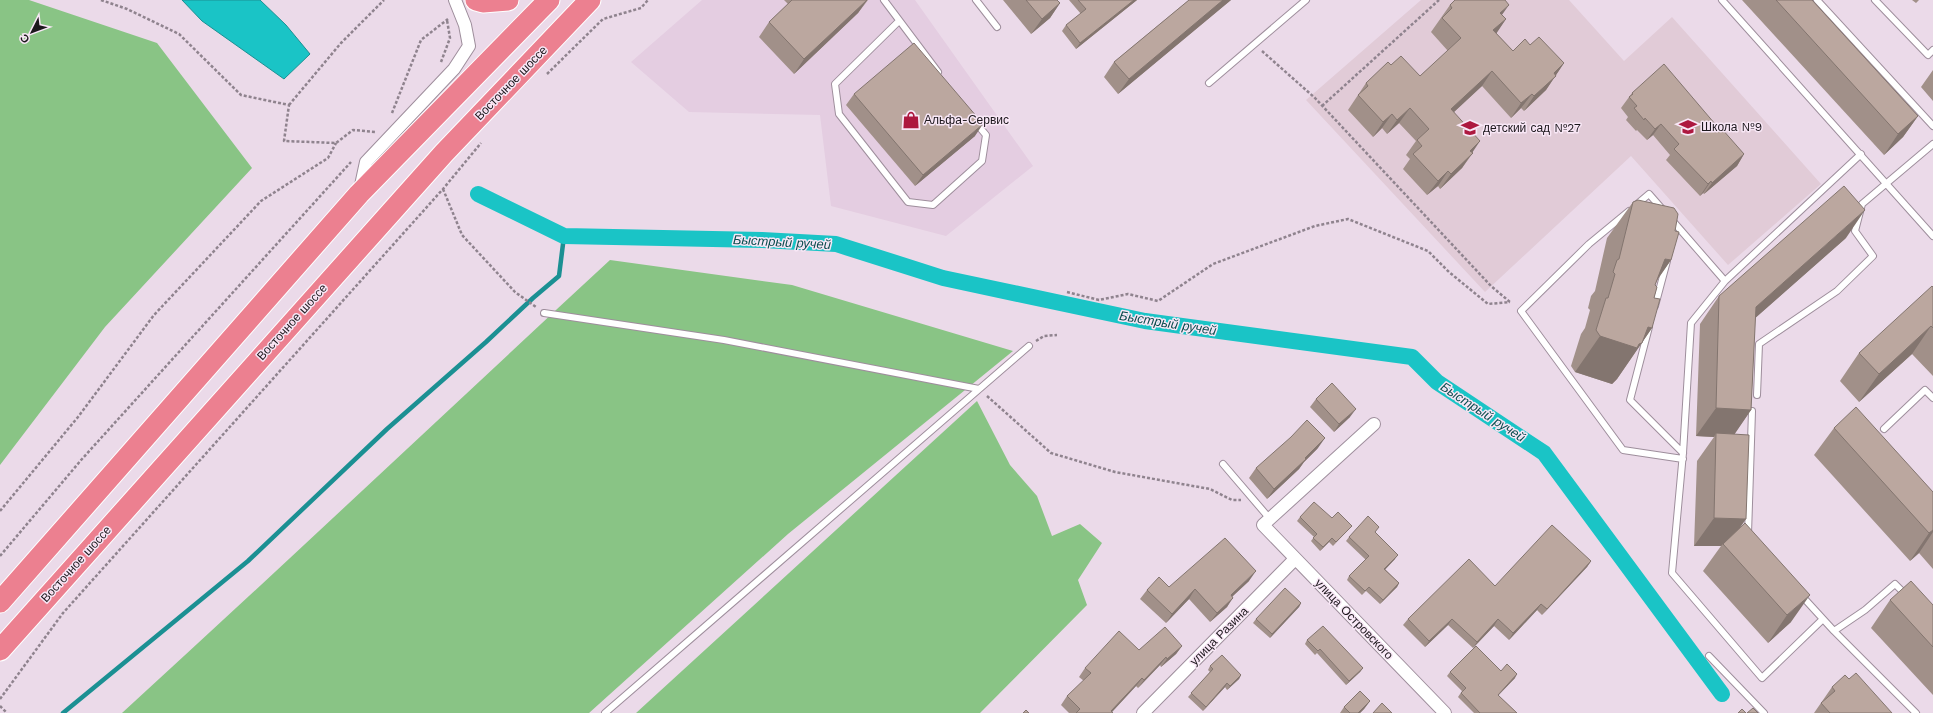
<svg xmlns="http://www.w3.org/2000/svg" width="1933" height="713" viewBox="0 0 1933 713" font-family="'Work Sans',sans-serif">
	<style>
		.built { fill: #e4cde1 }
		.education { fill: #e1cbd7 }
		.green { fill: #89c485 }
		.water { fill: #1ac4c6; stroke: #1b9093 }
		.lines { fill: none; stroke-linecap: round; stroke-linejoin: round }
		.stream { stroke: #1b9093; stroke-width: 4.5 }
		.canal { stroke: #1ac4c6; stroke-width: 16 }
		.service-casing { stroke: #9e8e9c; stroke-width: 8 }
		.minor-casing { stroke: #9e8e9c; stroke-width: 14 }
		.trunk-casing { stroke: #fff; stroke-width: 23 }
		.path { stroke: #8f838e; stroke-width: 2.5; stroke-dasharray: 3 2; stroke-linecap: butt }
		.service { stroke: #fff; stroke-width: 6 }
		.minor { stroke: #fff; stroke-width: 12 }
		.trunk { stroke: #ec8090; stroke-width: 21 }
		.wall { fill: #a19089 }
		.shaded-wall { fill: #83756f }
		.building { fill: #bba79f; stroke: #83756f }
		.labels { text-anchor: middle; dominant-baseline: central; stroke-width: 3; stroke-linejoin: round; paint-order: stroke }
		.street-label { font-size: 12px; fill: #1c171c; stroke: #f8e7f6 }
		.poi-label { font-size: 12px; fill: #1c171c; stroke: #f8e7f6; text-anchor: start }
		.water-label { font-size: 13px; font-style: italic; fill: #0b4e4f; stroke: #f8e7f6 }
	</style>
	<rect width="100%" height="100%" fill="#ebdae9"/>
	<!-- built -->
	<path class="built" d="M702,0h213l118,166 -87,70 -115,-30 -11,-91 -131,-3 -58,-50z"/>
	<!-- education -->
	<path class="education" d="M1421,0h148l55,61 48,-44 149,167 -93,81 -97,-109 -146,136 -179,-192z"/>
	<!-- green -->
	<path class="green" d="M0,0h29l128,43 95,125 -147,159 -105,138z
		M610,260l182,25 221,66 -225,183 -199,179h-467c164,-150 325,-302 488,-453z
		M977,401l33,64 27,31 15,40 28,-12 22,19 -24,37 9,25 -107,108h-344z"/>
	<!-- water -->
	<path class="water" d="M182,0h78l26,25 24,29 -26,25 -82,-58z"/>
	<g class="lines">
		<!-- stream -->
		<path class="stream" d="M63,713l185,-152 139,-132 99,-87 47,-44 26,-22 5,-40"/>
		<!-- canal -->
		<path class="canal" d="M478,194l86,42 198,4 74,4 107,34 202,43 267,36 25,25 107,71 178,241"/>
		<!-- service casing -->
		<g class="service-casing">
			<path id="service" d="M884,0l54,72
				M976,0l21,27
				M1722,0l211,236
				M1817,0l116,126
				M1875,0l53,55 5,-5
				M899,21l-64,63 4,30 69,88 25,3 49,-44 4,-26 -10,-12
				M1209,83l97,-83
				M1636,205l13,-11 14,16
				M1629,211l-40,33 -68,67 102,139 60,9
				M1671,219l54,62
				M1655,306l12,-45
				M544,313l180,27 255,49
				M1649,327l-19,73 53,53
				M1757,395l2,-51 78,-53 36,-35 -18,-25 7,-27 71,-60
				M1884,429l41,-39 8,8
				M1223,464l47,55
				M1748,534l4,-123
				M1801,595l33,36
				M1906,595l-11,-11 -30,26 -31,21 82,82
				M1823,619l-61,59 -90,-105 11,-120 8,-130 34,-42 136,-127
				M1709,656l55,57
				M605,713l424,-367"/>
		</g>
		<!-- minor casing -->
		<g class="minor-casing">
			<path id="minor" d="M360,190l6,-28 88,-93 15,-23 -4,-21 -10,-25
				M1374,424l-111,101 182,188
				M1143,713l152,-154"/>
		</g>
		<!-- trunk casing -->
		<g class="trunk-casing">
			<path id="trunk" d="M476,0l7,2 25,-2
				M0,602l359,-408 190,-194
				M0,650l444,-497 146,-153"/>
		</g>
		<!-- path -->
		<path class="path" d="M101,0l26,9 52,25 62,61 48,10 -5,36 52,2 17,-13 23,2
			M1262,51l53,47 176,188 19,16
			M441,62l9,-24 -3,-18
			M547,74l56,-55 38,-11 7,-8
			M289,105l52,-62 43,-43
			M1322,106l117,-106
			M392,113l29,-73 27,-21
			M443,189l19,46 53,57 21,15
			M1067,292l32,8 29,-6 30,7 55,-37 102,-38 33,-7 80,32 21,21 39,32 22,-2
			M1036,341l8,-5 13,-1
			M987,396l64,57 64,19 95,17 22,11h9
			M0,511l78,-94 76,-102 107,-114 67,-43 8,-15
			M0,556l82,-97 269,-297
			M0,699l63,-86 380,-424 38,-46
			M0,706l7,7"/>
		<!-- service -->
		<use href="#service" class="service"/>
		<!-- minor -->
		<use href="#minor" class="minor"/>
		<!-- trunk -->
		<use href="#trunk" class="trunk"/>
	</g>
	<!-- wall -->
	<path class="wall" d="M784,0h84l-10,13 -64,61 -35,-37 10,-15 19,-18z
		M1003,0h54l3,3 -10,15 -19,16z
		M1069,0h68l-61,49 -14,-18 4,-6 15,-11z
		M1189,0h42l-113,94 -14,-17 10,-15z
		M1742,0h70l106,116 -15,21 -19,18z
		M1912,0h7l-3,3z
		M1450,5l52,10 4,4 -10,14 17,18 17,-6 34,18 -18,27 -22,21 -3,-3 -10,10 -29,-32 -28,26 19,41 -11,15 -22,21 -2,-3 -11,9 -24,-26 7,-10 -4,-4 10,-14 -17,-18 -12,11 -5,-6 -9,9 -25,-27 18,-27 25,-18 29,11 28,-25 -17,-19z
		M1933,70v31l-12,-14z
		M1632,93l89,38 23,23 -7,12 -33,28 -1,-1 -3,3 -34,-36 4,-5 -17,-20 -6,5 -10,-10 -1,1 -10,-11 2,-3 -7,-9z
		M854,94l121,42 -60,50 -69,-81z
		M1633,202l42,29 -4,29 -13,19 -3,6 -3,43 -35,51 -5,5 -37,-12 -4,-6 10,-32 4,-6 5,-18 -2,-2 3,-12 4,-5 12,-53z
		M1846,238l-91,80 -4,92 -17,24 6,94 51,94 -23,21 -65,-72 18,-25h-27l3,-85 17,-24 -18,-1 4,-112 19,-28z
		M1933,287v89l-21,-22 -53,48 -19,-21 19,-28z
		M1316,399l34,18 -16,15 -24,-25z
		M1834,428l99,64v77l-14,-16 -9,8 -96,-106z
		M1318,448l-14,14 -5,7 -32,30 -18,-21 7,-10z
		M1300,517l32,1 20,8 -3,3 -16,17 -4,-4 -9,9 -9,-10 3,-4 -17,-16z
		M1379,527l-4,5 20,27 -10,10 14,14 -2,4 -17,17 -14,-13 -4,4 -15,-15 2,-4 17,-16 -20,-19 3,-4z
		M1591,561l-4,6 -45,48 -5,-5 -28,30 -15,-14 -21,22 -25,-23 -23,22 -22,-22 5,-6 87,-33z
		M1249,581l-17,16 -5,10 -17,15 -21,-23 -23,24 -26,-24 7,-9 22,-3z
		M1890,600l43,5v90l-62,-67z
		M1301,603l-2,4 -29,31 -17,-15 3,-4z
		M1307,640l56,28 -3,4 -14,13 -29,-32 -2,2 -10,-11z
		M1182,646l-6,8 -15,13 -1,-2 -22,23 -2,-2 -24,26 1,1h-44l-8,-8 6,-9 17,-15 -5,-4 6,-9 54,-18z
		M1210,666l31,9 -2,4 -12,11 -2,-3 -22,24 -15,-14 22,-25 -2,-2z
		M1501,671l14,7 -17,17 19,18h-43l-16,-16 4,-6 -15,-15 3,-4z
		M1849,679l43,34h-78l18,-26z
		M1370,701l-6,8 -4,4h-20l4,-6z"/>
	<!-- shaded-wall -->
	<path class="shaded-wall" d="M867,0l-9,13 -64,61 10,-15z
		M1134,0h3l-61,49 4,-6z
		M1223,0h8l-113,94 11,-15z
		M1060,3l-10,15 -19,16 11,-15z
		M1509,5l-10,14 1,-6z
		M1506,19l-10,15 -3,-4z
		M1564,63l-18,27 -22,21 10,-15 20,-23z
		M1492,71l-10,15 -41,38 10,-15z
		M1532,94l-11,14 -10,10 10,-15z
		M1410,108l-11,15 -12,11 10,-14z
		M1392,114l-10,14 -9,9 10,-15z
		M1918,116l-15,21 -19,18 14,-21z
		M983,124l-8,12 -60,50 8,-11z
		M1661,124l-8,11 -6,5 8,-11z
		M1480,141l-18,27 -22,21 11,-15 19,-23z
		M1744,154l-7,12 -33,28 8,-11z
		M1448,171l-10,15 -11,9 11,-14z
		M1711,181l-8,12 -3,3 8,-12z
		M1865,210l-19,28 -110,97 20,-28z
		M1665,259l6,1 -26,37z
		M1931,326l-19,28 -53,48 20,-28z
		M1648,327l4,1 -35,51 -5,5 -37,-12 25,-36z
		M1716,408l35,2 -19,28 -16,-5 -2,4 -18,-1z
		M1356,409l-6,8 -16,15 5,-8z
		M1325,438l-7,10 -14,14 -5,7 -32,30 7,-10z
		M1714,518l32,1 -19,28 -4,-3 -2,2h-27z
		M1933,530v2l-14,21 -9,8 19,-28z
		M1332,538l-3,4 -9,9 3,-4z
		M1398,555l-3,4 -13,14 2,-4z
		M1591,561l-4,6 -45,48 5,-6z
		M1256,571l-7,10 -25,23 7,-9z
		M1399,583l-2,4 -17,17 3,-4z
		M1195,589l-6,10 -23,24 6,-9z
		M1810,595l-19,27 -23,21 19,-28z
		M1233,598l-6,9 -17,15 7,-9z
		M1301,603l-2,4 -29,31 2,-4z
		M1541,604l-4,6 -28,30 4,-7z
		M1452,619l-4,6 -23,22 4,-6z
		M1498,619l-4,7 -21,22 4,-6z
		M1182,646l-6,8 -15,13 6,-8z
		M1166,657l-6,8 -22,23 6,-8z
		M1363,668l-3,4 -14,13 3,-4z
		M1517,674l-2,4 -20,21 3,-4z
		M1241,675l-2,4 -12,11 3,-4z
		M1142,678l-6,8 -25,27v-2z
		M1227,683l-2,4 -22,24 3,-4z
		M1370,701l-6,8 -4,4h-2z"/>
	<!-- building -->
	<path class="building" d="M792,0h75l-63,59 -35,-37z
		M1026,0h31l3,3 -18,16z
		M1078,0h56l-54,43 -14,-18 20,-16z
		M1189,0h34l-94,79 -15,-17z
		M1455,0h50l4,5 -9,8 6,6 -13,11 20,21 12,-12 5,6 9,-8 25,26 -10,10 2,3 -22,20 -2,-2 -11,9 -29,-32 -41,38 29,32 -10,10 3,2 -22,21 -3,-3 -10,10 -25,-27 9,-8 -5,-6 12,-11 -19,-21 -13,12 -5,-6 -9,8 -25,-27 10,-9 -2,-3 22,-21 3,3 10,-9 19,20 41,-38 -19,-20 10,-10 -2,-3z
		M1776,0h36l106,116 -20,18z
		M914,43l69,81 -60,51 -69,-81z
		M1664,64l57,67 1,-2 22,25 -32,29 -1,-2 -3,3 -34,-35 5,-5 -18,-20 -6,5 -10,-11 -1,2 -10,-12 3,-2 -8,-9 4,-3 -1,-1z
		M1844,186l21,24 -109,97 -5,103 -35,-2 3,-112z
		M1638,200l36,8 4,6 -3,17 4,1 -8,28 -6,-1 -10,26 2,2 -3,11 6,1 -8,29 -4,-1 -6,16 -3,1 -2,4 -37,-12 -4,-6 10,-32h2l7,-24 -2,-2 4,-12 2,-1 14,-57z
		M1932,286l1,1v41l-2,-2 -52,48 -20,-21z
		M1332,383l24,26 -17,15 -23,-25z
		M1856,407l77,85v38l-4,3 -95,-105z
		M1307,420l18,18 -20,20 1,1 -32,30 -18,-21 35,-31z
		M1716,433l33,2 -3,84 -32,-1z
		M1314,502l18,16 6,-6 14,14 -16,16 -4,-4 -9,9 -10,-9 4,-4 -17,-17z
		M1368,516l11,11 -4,5 23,23 -14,14 15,14 -16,17 -14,-13 -4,4 -16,-15 20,-20 -20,-19z
		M1745,523l65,72 -23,20 -64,-71z
		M1552,525l39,36 -44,48 -6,-5 -28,29 -15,-14 -21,23 -25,-23 -23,22 -21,-22 61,-60 26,27z
		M1225,538l31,33 -25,24 2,3 -16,15 -22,-24 -23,25 -25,-24 12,-13 10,10z
		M1911,581l22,24v42l-43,-47z
		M1285,588l16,15 -29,31 -16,-15z
		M1323,626l40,42 -14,13 -29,-32 -2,2 -11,-11z
		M1165,627l17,19 -15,13 -1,-2 -22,23 -2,-2 -31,33 2,2h-37l4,-4 -13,-13 24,-23 -6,-5 34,-37 20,19z
		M1476,646l25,25 6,-7 10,10 -19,21 19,18h-37l-19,-20 5,-5 -16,-16z
		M1222,655l19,20 -11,11 -3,-3 -21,24 -15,-14 22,-24 -3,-3z
		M1856,673l36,40h-62l-9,-10 14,-12 -3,-4 13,-12 4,4z
		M1360,691l10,10 -12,12h-8l-6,-6z
		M1382,703l10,10h-19z
		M1753,708l5,5h-11z
		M1742,709l4,4h-8z
		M1026,710l3,3h-6z"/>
	<!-- icons -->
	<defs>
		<g id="shop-bare" transform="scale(1.38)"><path d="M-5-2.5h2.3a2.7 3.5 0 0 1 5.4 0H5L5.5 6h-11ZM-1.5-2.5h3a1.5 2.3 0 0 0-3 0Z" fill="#ad183f" stroke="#f8e7f6" stroke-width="2.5" paint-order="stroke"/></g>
		<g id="school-bare" transform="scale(1.38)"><path d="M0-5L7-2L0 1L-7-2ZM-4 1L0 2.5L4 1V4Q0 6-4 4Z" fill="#ad183f" stroke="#f8e7f6" stroke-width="2.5" paint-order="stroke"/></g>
	</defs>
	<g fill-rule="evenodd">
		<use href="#shop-bare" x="911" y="120"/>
		<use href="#school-bare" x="1688" y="127"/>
		<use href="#school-bare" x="1470" y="128"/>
	</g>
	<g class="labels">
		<!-- street labels -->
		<g class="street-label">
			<text transform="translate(511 83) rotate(-46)">Восточное шоссе</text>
			<text transform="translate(292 322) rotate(-48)">Восточное шоссе</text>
			<text transform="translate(76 564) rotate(-48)">Восточное шоссе</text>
			<text transform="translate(1354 619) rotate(46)">улица Островского</text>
			<text transform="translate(1219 636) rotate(-45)">улица Разина</text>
		</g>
		<!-- poi labels -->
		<g class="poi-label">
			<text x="924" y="120">Альфа-Сервис</text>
			<text x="1701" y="127">Школа №9</text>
			<text x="1483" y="128">детский сад №27</text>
		</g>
		<!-- water labels -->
		<g class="water-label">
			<text transform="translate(782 242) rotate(3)">Быстрый ручей</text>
			<text transform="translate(1168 323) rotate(9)">Быстрый ручей</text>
			<text transform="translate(1483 412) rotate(33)">Быстрый ручей</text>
		</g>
	</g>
	<!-- north arrow -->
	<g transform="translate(32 32) rotate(228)" stroke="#f8e7f6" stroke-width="3" paint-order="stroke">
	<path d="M0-3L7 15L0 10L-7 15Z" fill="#1c171c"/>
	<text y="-6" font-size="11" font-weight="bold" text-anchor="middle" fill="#1c171c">С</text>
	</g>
</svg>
